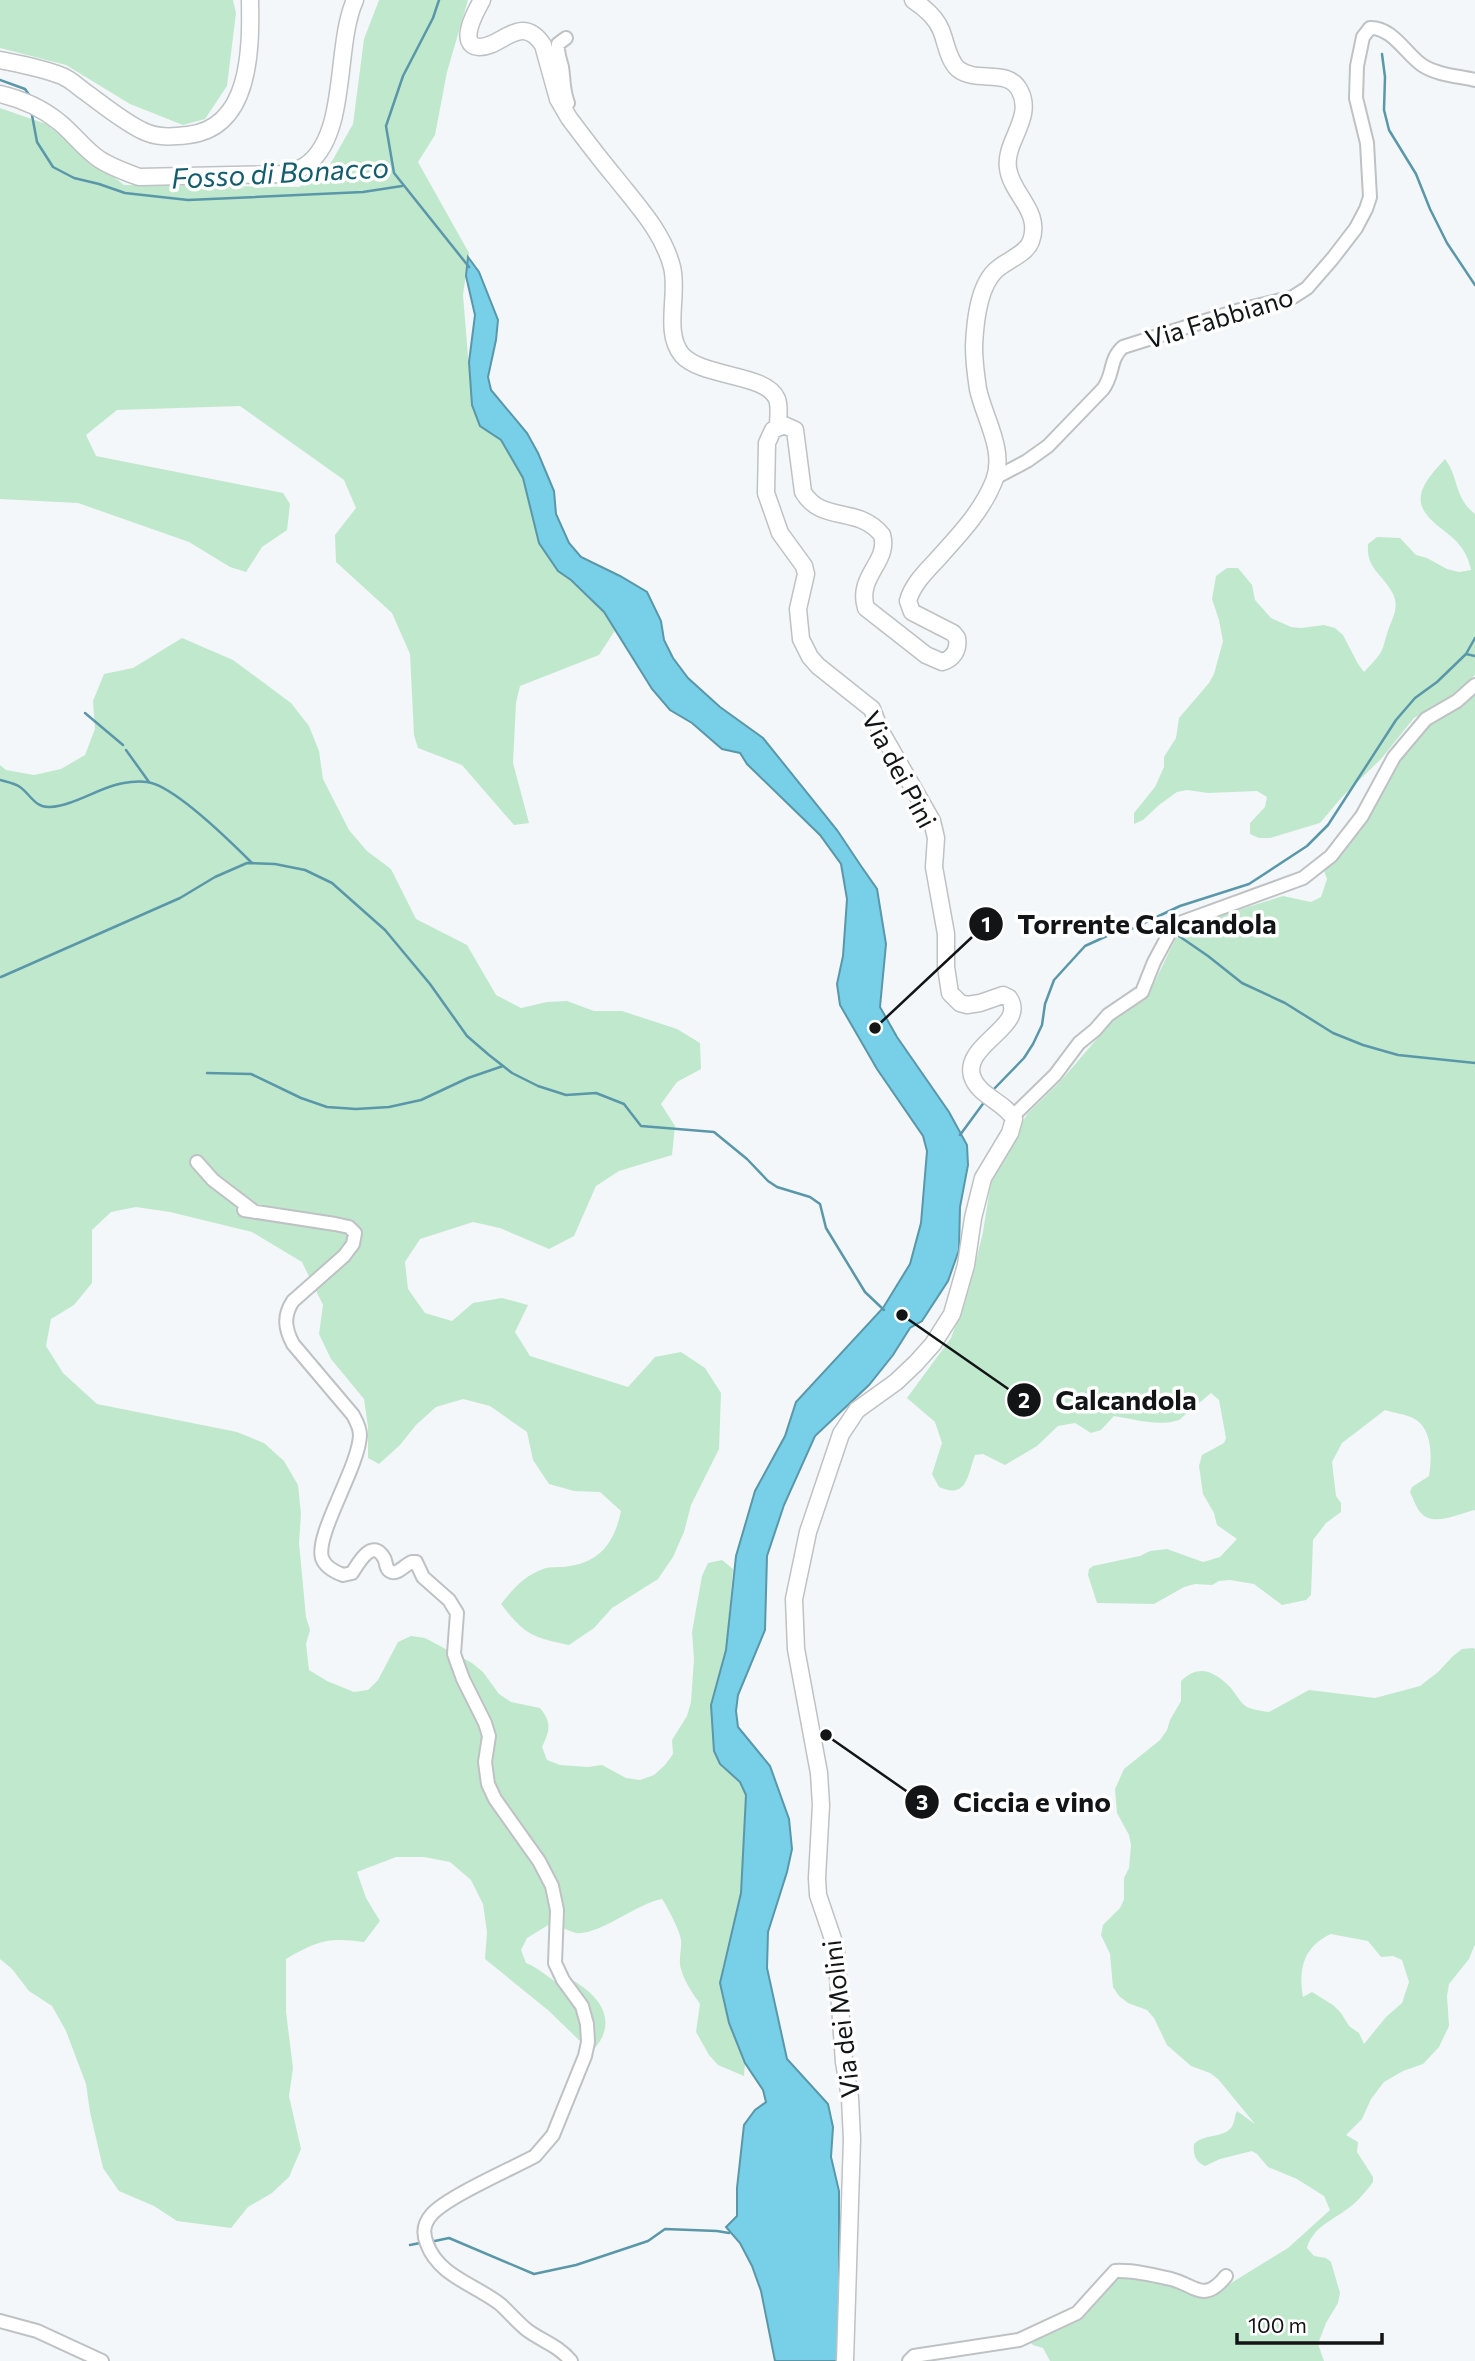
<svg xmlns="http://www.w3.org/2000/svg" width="1475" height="2361" viewBox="0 0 1475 2361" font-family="Commissioner,sans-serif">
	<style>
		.green { fill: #c0e8cd; fill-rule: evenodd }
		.water { fill: #77cfe8; stroke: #5997a9; stroke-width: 2 }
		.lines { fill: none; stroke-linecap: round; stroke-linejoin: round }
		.stream { stroke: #5997a9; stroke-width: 2.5 }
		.street-casing { stroke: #bec2c5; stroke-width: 16 }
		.secondary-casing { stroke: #bec2c5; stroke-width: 19 }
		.street { stroke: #fff; stroke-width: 12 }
		.secondary { stroke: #fff; stroke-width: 16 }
		.labels { text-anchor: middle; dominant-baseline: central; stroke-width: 7; stroke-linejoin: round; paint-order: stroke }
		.street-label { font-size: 26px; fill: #131415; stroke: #fff }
		.water-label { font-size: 28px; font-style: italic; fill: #135c6e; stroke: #fff }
		.leader { fill: none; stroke: #131415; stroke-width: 2.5 }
		.callout-dot { fill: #131415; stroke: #fff; stroke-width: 2.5 }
		.mark-label { font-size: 21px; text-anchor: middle; font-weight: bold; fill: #fff }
		.callout-label { font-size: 28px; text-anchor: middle; font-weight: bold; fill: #131415; stroke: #fff; stroke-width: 7; stroke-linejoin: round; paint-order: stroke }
	</style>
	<rect width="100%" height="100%" fill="#f3f7fa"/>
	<!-- green -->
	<path class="green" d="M0,0h233l3,13 -9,73 -22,33 -22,6 -53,-21 -64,-39 -66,-17z
		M379,0h89l-21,72 -12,63 -17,27 51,91 -6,42 9,110 8,21 21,14 22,38 16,65 19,28 13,9 33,32 12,17 -17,26 -79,31 -4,17 -3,60 16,60 -15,2 -52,-60 -44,-17 -4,-13 -4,-81 -18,-41 -56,-51 -1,-27 21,-27 -12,-28 -104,-74 -123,4 -31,25 10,21 187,37 7,11 -3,26 -25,17 -16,25 -16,-5 -41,-25 -111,-39 -78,-4v-391l46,16 78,61 175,2 28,-17 26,-46 11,-85z
		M1445,459c14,18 9,39 30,55v161l-18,17 -43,26 -33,41 -39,38 -22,26 -50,15h-11l-9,-4v-11l15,-16 2,-10 -10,-6 -49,2 -21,-3 -10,2 -18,13 -16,15 -9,4v-11l21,-26 9,-20v-10l12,-19 3,-20 30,-35 5,-9 9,-33 -4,-21 -7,-21 4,-23 11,-8h11l14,17 3,15 16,18 20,9 10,1 23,-3 11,3 8,7 15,29 6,8c5,-6 11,-11 15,-17 5,-7 5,-13 8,-21 4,-15 14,-26 5,-42 -10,-19 -26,-23 -24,-48l9,-7 23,1 16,17 11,3 20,11 12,3 12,-2c-2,-10 -7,-21 -15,-29 -11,-12 -39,-25 -35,-46 2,-13 15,-26 24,-36z
		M182,638l51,22 58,43 18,23 10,25 4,28 26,51 18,21 24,18 25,50 51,26 29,50 25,13 26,-6 20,-1 27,10h28l55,18 23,14 1,26 -24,13 -16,22 14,22 -3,29 -53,16 -23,15 -22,50 -25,13 -49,-21 -27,-6 -53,17 -15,23 3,27 17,24 27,8 21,-18 29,-5 26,7 -13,27 15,24 98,31 27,-30 26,-5 24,16 16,25 -2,56 -28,56 -7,27 -11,25 -15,22 -46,29 -18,20 -25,17c-37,-7 -45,-11 -68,-41 12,-15 23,-28 42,-35 8,-3 18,-1 27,-3 32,-5 45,-26 51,-55l-21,-19 -26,-1 -25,-7 -16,-24 -6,-28 -37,-26 -27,-7 -27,8 -20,18 -16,20 -21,19 -11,-6v-31l-4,-28 -33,-40 -12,-25 4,-29 -21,-43 -50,-30 -82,-20 -34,-5 -25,5 -19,18v53l-18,22 -23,14 -5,27 17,27 34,31 140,28 27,11 20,18 14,24 3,29 -2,29 7,74 4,13 -4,14 3,26 18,11 27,11 14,-2 10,-10 20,-38 13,-6 14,2 47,25 11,9 16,22 12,8 29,6c12,15 10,22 2,39l5,13 13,5 28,2 14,-2 24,13 14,2 14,-5 11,-10 8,-11 -1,-14 15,-24 4,-14 3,-43 -2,-27 10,-56 6,-13 14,-3 11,9 -7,81 -15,55 3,46 6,13 20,18 6,13 -5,98 -19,76 7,54 16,40 -1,13 -26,-11 -9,-10 -13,-23 4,-28c-7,-10 -16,-23 -19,-35 -3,-9 1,-20 0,-29 0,-7 -14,-34 -19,-41 -24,4 -64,37 -86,34 -6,-1 -17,-8 -26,-9l-23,14 -6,12 5,13c13,5 22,15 35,22l13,-4c27,16 44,41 20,68l-12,-6 -33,-32 -64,-52 2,-27 -4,-28 -12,-24 -21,-18 -26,-5h-28l-39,15 9,26 14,23 -16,21c-36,-5 -47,-1 -78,17v53l7,56 -4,28 12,53 -12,28 -17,16 -24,14 -17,21 -54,-7 -23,-15 -35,-15 -16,-23 -13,-56 -4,-28 -20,-53 -14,-25 -23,-15 -17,-22 -12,-10v-1194l6,5 28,5 27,-6 24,-14 10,-26 -2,-28 11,-27 29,-6z
		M1475,690v820c-15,3 -42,18 -55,2 -4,-5 -7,-14 -10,-20l2,-5 17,-11c3,-18 4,-48 -16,-58 -8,-4 -19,-5 -28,-8l-43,33 -10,19 4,34 5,7v9l-15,11 -13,17 -2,55 -5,5 -24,5 -28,-21 -24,-4 -11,1 -7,4 -17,-1 -11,3 -30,17 -57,-1 -9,-28 1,-6 4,-3 47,-10 10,-5 17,-2 36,13 17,-5 17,-18 -20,-14 -3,-12 -11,-19 -4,-28 3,-11 22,-12 2,-5 -7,-38 -8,-7 -32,27c-20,7 -45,-1 -65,-4l-13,14 -10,3 -16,-10 -17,3 -21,20 -32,19 -22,-11 -8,1c-8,22 -8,44 -36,32l-7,-13 10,-31 -7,-21 -28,-24 44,-60 18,-49 14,-57 8,-51 19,-39 18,-29 30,-29 56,-65 35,-25 29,-61 15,-9 90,-28 28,6 10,-5 6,-18 -4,-11 106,-146z
		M1473,1648l2,1v295l-6,15 -20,25 -2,12 2,30 -10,21 -16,17 -20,7 -19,11 -13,17 -9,20 -16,16 12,7 -1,10 16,25v5c-5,7 -16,20 -23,25 -16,13 -37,19 -43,41l7,8 12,2 5,4 9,31 -2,10 -12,20 -8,21 6,17h-274l-7,-13 -10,-3 -4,-4 62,-32 28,-34 54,7 42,11 73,-45 42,-38 -6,-14 -27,-17 -29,-12 -11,-13 -5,-3 -32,8 -15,7c-10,-4 -12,-12 -11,-22 11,-11 27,-5 37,-16 4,-5 3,-11 6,-17l18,13 -37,-45 -8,-6 -19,-7 -24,-21 -13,-27 -7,-8 -19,-7 -9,-7 -6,-9 -3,-33 -9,-19 2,-10 17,-17 4,-9v-21l5,-10 2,-23 -2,-10 -12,-22 -2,-24 9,-20 36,-29 7,-10 3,-10 11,-19v-20c18,-17 32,-10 48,5 6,6 11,17 18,21 7,3 15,4 22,5l40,-22 66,8 45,-12 18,-14 15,-16 9,-7zM1331,1934l37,7 13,16 12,-1 9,4 7,22 -7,21 -16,14 -22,27 -5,-11 -10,-7 -8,-13 -8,-8 -21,-13 -9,5c-5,-28 1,-51 28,-63z"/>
	<!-- water -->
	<path class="water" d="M468,257l11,15 19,48 -2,20 -8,37 3,13 36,43 11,20 16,38 2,23 13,29 12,14 39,19 27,16 14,29 3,19 9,18 15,20 32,29 43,31 74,92 24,36 16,23 9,55 -6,63 17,30 52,75 18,33 1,20 -8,42 -1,43 -11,31 -26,40 -12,7 -17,27 -24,30 -54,51 -31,69 -17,51 -2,74 -27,65 -2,16 2,16 32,39 19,53 3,30 -5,23 -19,60 -1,36 20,91 41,45 5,23 -2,30 8,34v170h-64l-14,-70 -9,-25 -12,-23 -14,-16 11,-11v-28l7,-63 11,-15 11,-8 -3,-12 -18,-27 -16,-40 -9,-40 21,-90 5,-98 -6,-13 -20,-18 -6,-13 -3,-46 15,-55 10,-94 19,-65 30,-55 11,-34 87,-94 27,-44 11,-41 6,-72 -4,-15 -46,-67 -37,-64 -3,-21 6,-28 4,-57 -6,-35 -21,-29 -73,-71 -7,-11 -18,-4 -30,-26 -22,-13 -18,-21 -48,-77 -33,-32 -13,-9 -19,-28 -16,-65 -22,-38 -21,-14 -8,-21 -3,-43 6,-47 -9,-39z"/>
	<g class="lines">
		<!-- stream -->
		<path class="stream" d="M439,0l-6,18 -30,58 -17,50 8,47 75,94
			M1382,54l3,23 -1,33 5,20 27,44 14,35 17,34 28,42
			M0,80l25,9 5,7
			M32,115l5,27 16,25 21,11 25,6 26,9 63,7 175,-8 39,-6
			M1466,654l9,2
			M85,713l38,32
			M126,750l23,32
			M0,780c7,2 14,3 20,7 10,7 15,21 30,20 21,-1 44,-16 65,-22 9,-3 23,-4 32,-3 26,3 86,62 105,81
			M1155,918l13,10
			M1176,934l32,22 34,27 43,20 48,30 30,12 35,10 77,8
			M1,977l179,-79 35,-21 32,-14 28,1 30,6 27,13 53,47 45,54 37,52 22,19 23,18 26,13 28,9 30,-2 28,11 17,22 73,6 33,27 21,22 9,6 33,10 10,7 6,24 39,64 19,18
			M207,1073l44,1 50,24 26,9 29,2 33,-2 32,-7 47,-22 35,-12
			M993,1090l31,-32 9,-14 9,-19 3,-21 9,-24 31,-34 24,-11 18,-4 53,-25 69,-22 58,-38 21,-21 68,-105 19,-22 22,-16 29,-28 9,-16
			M960,1135l25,-34
			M430,2242l19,-4 85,36 42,-9 72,-24 17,-12 52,2 12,2
			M410,2245l10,-2"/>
		<!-- street casing -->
		<g class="street-casing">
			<path id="street" d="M566,38l-8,6c-1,8 2,15 4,23 2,13 1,24 6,36
				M995,478l32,-17 21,-15 55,-57c11,-14 6,-30 20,-42l117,-37 53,-13 14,-9 26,-30 23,-30 10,-19 4,-12 -3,-54 -11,-45 1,-32 6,-29 7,-9c22,-1 36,26 52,37 15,10 36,11 53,15
				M1013,1116l42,-41 24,-32 16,-13 13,-15 34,-23 12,-30 15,-28 8,-10 126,-46 28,-22 31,-40 32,-59 32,-38 31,-18 18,-16
				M197,1162l16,18 42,32
				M244,1210l91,14 14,3 6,6 -2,11 -9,12 -51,45c-10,15 -8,28 0,43l60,71c3,6 7,12 7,20 -1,32 -45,99 -38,123 3,9 13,14 21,17l9,-2c6,-9 20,-36 32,-15 3,5 1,12 8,14 6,2 14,-8 20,-10h4l7,15 26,23 8,13 -3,41 9,25 22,44 4,13 -4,26 3,22 7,15 44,62 13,25 5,24 -2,53 8,17 19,26 5,18 1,18 -3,14 -32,79 -18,21c-24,13 -86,40 -103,58 -8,9 -10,18 -5,30 12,32 47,40 73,60 9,8 17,18 27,26 15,11 32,16 44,31
				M0,2321l37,10 65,30
				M909,2361l5,-5 105,-16 58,-27 38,-42c18,-1 39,4 56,8 24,6 33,25 55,-3"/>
		</g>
		<!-- secondary casing -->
		<g class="secondary-casing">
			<path id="secondary" d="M482,0c-5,9 -26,45 -3,47 22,1 42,-35 64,-2l15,54 11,19c15,20 30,40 46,59 22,28 48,55 57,90 7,27 -9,65 10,88 21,23 84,18 95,44 3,8 1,19 1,27
				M0,60c20,4 43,8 62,16 8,3 15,10 22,15 18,13 37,29 57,39 15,8 30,7 47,5 63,-7 63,-86 62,-135
				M0,94c21,5 42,14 59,28 14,11 25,27 40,37 12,8 26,13 40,18l146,-3c9,-3 18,-5 25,-12 38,-33 25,-118 45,-162
				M845,2361l7,-222 -2,-41 -6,-36 -8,-114 -18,-53 -1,-17 4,-73 -2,-32 -23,-124 -2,-50 14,-67 33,-98 16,-24 39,-28 20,-19 17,-19 19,-30 14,-49 7,-47 10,-40 27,-45 4,-14c-9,-17 -36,-23 -42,-43 -9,-32 56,-50 37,-78l-6,-3 -23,8 -13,2 -7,-2 -10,-10 -4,-26v-33l-12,-67 2,-29 -4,-17 -52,-91 -8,-21 -54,-43 -8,-9 -9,-18 -3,-30 8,-35 -2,-8 -24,-33 -14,-40 1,-50 6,-13 11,-5 11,5 8,62c19,32 55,13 79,43 8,27 -26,41 -16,73l60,47 16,7c11,-3 17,-12 15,-24l-4,-5 -41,-21 -4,-11c5,-19 22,-33 34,-47 20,-22 41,-45 52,-73 12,-31 -10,-63 -16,-92 -2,-13 -4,-30 -4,-43 1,-23 4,-58 21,-75 11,-11 31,-16 36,-30 11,-30 -20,-47 -23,-73 -4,-26 26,-50 12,-77 -12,-24 -43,-7 -62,-22 -10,-9 -12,-27 -17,-39 -5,-13 -16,-22 -28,-30"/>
		</g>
		<!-- street -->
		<use href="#street" class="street"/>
		<!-- secondary -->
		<use href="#secondary" class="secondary"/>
	</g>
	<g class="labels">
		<!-- street labels -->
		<g class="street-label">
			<text transform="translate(1219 317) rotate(-17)">Via Fabbiano</text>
			<text transform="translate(900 769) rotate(62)">Via dei Pini</text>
			<text transform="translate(840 2019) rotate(-97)">Via dei Molini</text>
		</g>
		<!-- water labels -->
		<g class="water-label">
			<text transform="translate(280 172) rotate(-3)">Fosso di Bonacco</text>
		</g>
	</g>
	<!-- callouts -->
	<path class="leader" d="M875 1028L986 924M902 1315L1024 1400M826 1735L922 1802"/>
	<g class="callout-dot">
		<circle cx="875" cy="1028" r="7"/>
		<circle cx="902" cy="1315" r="7"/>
		<circle cx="826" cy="1735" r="7"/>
		<circle cx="986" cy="924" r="18"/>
		<circle cx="1024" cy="1400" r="18"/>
		<circle cx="922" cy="1802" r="18"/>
	</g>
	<g class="mark-label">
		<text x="986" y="932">1</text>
		<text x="1024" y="1408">2</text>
		<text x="922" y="1810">3</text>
	</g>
	<g class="callout-label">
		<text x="1147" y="934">Torrente Calcandola</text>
		<text x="1126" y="1410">Calcandola</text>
		<text x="1032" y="1812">Ciccia e vino</text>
	</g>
	<!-- scale -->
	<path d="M1237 2333v10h145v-10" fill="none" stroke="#131415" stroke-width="3.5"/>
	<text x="1248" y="2333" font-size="21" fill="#131415" stroke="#ffffff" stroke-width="5" paint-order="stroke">100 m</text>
</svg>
